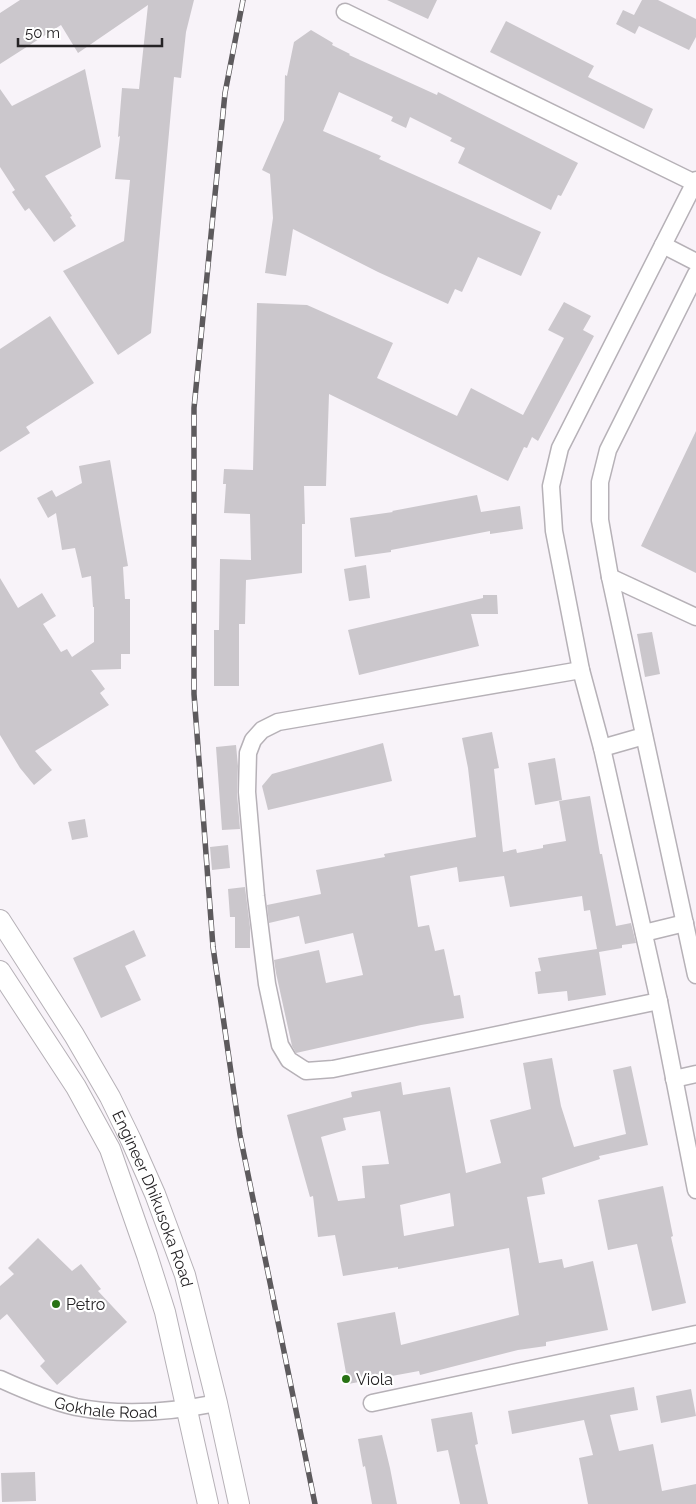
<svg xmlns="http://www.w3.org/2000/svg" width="696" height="1504" viewBox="0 0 696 1504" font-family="Raleway,sans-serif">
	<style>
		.building { fill: #cbc7cc; fill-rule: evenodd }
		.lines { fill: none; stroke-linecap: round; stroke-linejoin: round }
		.minor-casing { stroke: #b6b1b7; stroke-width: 19 }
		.tertiary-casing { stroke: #b6b1b7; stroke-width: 22 }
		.minor { stroke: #fff; stroke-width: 16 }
		.tertiary { stroke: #fff; stroke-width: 20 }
		.rail-casing { stroke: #5d5a5d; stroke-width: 5.5 }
		.rail { stroke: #fff; stroke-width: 4; stroke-dasharray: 11; stroke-linecap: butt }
		.poi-dot { fill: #287214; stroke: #fff; stroke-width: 2 }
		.labels { text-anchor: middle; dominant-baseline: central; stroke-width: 4.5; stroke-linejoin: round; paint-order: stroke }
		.street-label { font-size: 16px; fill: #252325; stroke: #fff }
		.poi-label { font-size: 16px; fill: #252325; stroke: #fff; text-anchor: start }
	</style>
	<rect width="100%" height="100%" fill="#f8f3f9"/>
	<!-- building -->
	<path class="building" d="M20,0h174l-8,32 -5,46 -7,-1 -23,256 -33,22 -55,-84 61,-30 6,-61 -15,-1 5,-43 -2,1 4,-49 17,1 9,-84 -70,48 -17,-28 -61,39v-51z
		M387,0h50l-9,19z
		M642,0h16l38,19v18l-7,13 -50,-24 -4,8 -19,-10 7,-14 11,5z
		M506,21l88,45 -6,11 65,32 -9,20 -154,-77z
		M311,30l22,13 -1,2 18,9 -1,1 88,40 1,-3 140,71 -17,33 -3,-1 -7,15 -93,-47 7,-15 -15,-7 2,-3 -42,-21 -4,11 -15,-7 2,-4 -54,-25 -16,39 58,25 -2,3 162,73 -20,44 -43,-19 -16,35 -7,-3 -7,15 -70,-32 -85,-43 -7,47 -21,-3 8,-55 -3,-44 -8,-4 22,-50 1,-45 2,1 7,-34z
		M85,69l16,78 -56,29 27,40 -2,1 6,9 -22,16 -25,-34 -4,3 -13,-19 3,-2 -15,-23v-78l12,17z
		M564,302l27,14 -8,14 11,6 -56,105 -6,-4 -5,11 -3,-1 -16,34 -179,-87 -3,92h-22l1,38h-3v49l-56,7 -1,44h-6v62h-25v-56h5l1,-71 31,1 -1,-46 -26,-1 2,-29h-3l1,-15 29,1 4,-167 50,2 86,38 -16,35 80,38 14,-28 52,27 41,-77 -16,-8z
		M50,316l44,67 -68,44 4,6 -30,19v-103z
		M696,431v142l-55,-27z
		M110,460l18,106 -5,1 2,32h5v55h-9v15l-30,1 14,19 -5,4 9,12 -74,46 17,19 -18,15 -14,-17 -20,-33v-157l18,30 24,-15 14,23 -13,8 18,28 6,-3 5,8 22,-15v-35h-1l-2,-31 -9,2 -7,-30 -13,2 -6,-37 -8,5 -11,-20 15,-8 4,7 26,-14 -3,-17z
		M477,495l4,17 39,-6 3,23 -33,5v-3l-99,19v2l-36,5 -5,-39 43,-6 -1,-1z
		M366,565l4,33 -21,3 -5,-32z
		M483,595h14l1,19h-27l8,32 -120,29 -11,-45 135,-32z
		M652,632l8,42 -15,3 -8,-43z
		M492,732l7,36 -5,1 9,83 13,-3 1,4 26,-5v-3l23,-4 -7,-40 31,-5 10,58h2l14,72 15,-3 5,20 -14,2v3l-23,4 7,43 -38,6 -1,-10 -29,3 -3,-22 6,-1 -3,-13 59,-9 -7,-39 -6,1 -2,-15 -72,11 -6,-31 -45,6 -2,-15 -47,9 8,51 11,-2 6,26 9,-2 10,47 6,-1 4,23 -43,7 -125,28 -4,-7 -16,-73 -2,-13 45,-10 7,33 37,-8 -10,-42 -48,11 -6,-28 -30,7 -2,-18 54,-11 -5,-24 69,-13 -1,-3 92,-17 -8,-69 -6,-30z
		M383,743l9,38 -124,29 -6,-24 10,-12z
		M236,745l2,21 -1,27 3,36 -18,1 -6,-83z
		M555,758l7,42 -27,5 -7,-42z
		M85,819l3,18 -16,3 -4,-18z
		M228,845l2,23 -18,2 -2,-23z
		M245,887l5,40v21h-15v-31h-5l-2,-28z
		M134,930l12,26 -21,10 16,34 -40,18 -28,-60z
		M552,1058l9,48 13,41 52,-13 -13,-64 18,-4 17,79 -49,11 1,3 -58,19 3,16 -18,3 12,66 23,-4 2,9 29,-7 15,69 -62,12v4l-28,4 -98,25 -1,-4 -71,13 -11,-61 58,-11 6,33 118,-30 -10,-67 -111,21v-2l-55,9 -8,-41 -17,2 -5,-41 -3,1 -23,-82 65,-18 -1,-5 50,-10 2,13 47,-8 16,86 35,-10 -11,-43 41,-11 -8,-46zM380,1111l9,53 -27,2 3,32 -27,3 -17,-64 25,-7 -3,-12zM450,1193l4,33 -50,10 -4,-31z
		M663,1186l10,50 -2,1 15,66 -34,8 -15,-67 -29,6 -10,-50z
		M38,1238l34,33 9,-7 20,25 -3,2 29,31 -70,63 -17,-19 5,-5 -38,-47 -7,6v-34l14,-12 -6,-6z
		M634,1387l4,23 -28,5 9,36 34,-7 9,47 34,-7v20h-108l-9,-46 14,-3 -9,-35 -72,14 -4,-23z
		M691,1389l5,27 -35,7 -5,-27z
		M472,1412l6,32 -3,1 13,59h-28l-12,-54 -11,2 -6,-33z
		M382,1435l8,33 7,36h-25l-7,-38 -2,1 -5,-28z
		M35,1472l1,29 -34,1 -1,-29z"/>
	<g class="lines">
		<!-- minor casing -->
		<g class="minor-casing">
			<g id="minor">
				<path d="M345,12l350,171"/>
				<path d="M696,180l-136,268 -9,38 3,45 27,139 21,78 57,253 37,189"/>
				<path d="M663,245l33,17"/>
				<path d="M696,274l-88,176 -8,32v38l10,57 86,398"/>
				<path d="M610,577l86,40"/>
				<path d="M581,670l-303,52 -16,8 -9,10 -5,13 -1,39 9,104 11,88 13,61 9,15 17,11 27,-2 326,-68"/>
				<path d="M602,748l42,-12"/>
				<path d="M644,933l41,-10"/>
				<path d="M674,1079l22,-5"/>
				<path id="s1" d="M0,1379c24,11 50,22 76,28 46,9 96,5 141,-4"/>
				<path d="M372,1403l324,-69"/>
			</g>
		</g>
		<!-- tertiary casing -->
		<g class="tertiary-casing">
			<g id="tertiary">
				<path id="s2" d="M0,920l74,115 36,62 21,43 24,54 30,81 32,128 22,101"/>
				<path d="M0,971l76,116 34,62 37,106 18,57 43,192"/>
			</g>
		</g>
		<!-- minor -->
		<use href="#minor" class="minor"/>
		<!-- tertiary -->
		<use href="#tertiary" class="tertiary"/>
		<!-- rail casing -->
		<g class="rail-casing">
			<path id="rail" d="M243,0l-18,93 -31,315v286l19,253 27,188 75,369"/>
		</g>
		<!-- rail -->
		<use href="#rail" class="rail"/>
	</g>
	<!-- markers -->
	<g class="poi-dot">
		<circle cx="56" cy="1304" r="5"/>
		<circle cx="346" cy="1379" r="5"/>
	</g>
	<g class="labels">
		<!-- street labels -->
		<g class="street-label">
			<text stroke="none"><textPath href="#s2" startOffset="319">Engineer Dhikusoka Road</textPath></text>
			<text stroke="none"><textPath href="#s1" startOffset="111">Gokhale Road</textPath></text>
		</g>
		<!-- poi labels -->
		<g class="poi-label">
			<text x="66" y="1304">Petro</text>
			<text x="356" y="1379">Viola</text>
		</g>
	</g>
	<!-- scale -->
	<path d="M18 38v8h144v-8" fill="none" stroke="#252325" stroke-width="2.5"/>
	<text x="25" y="38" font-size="15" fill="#252325" stroke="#ffffff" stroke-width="4" paint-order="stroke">50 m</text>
</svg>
